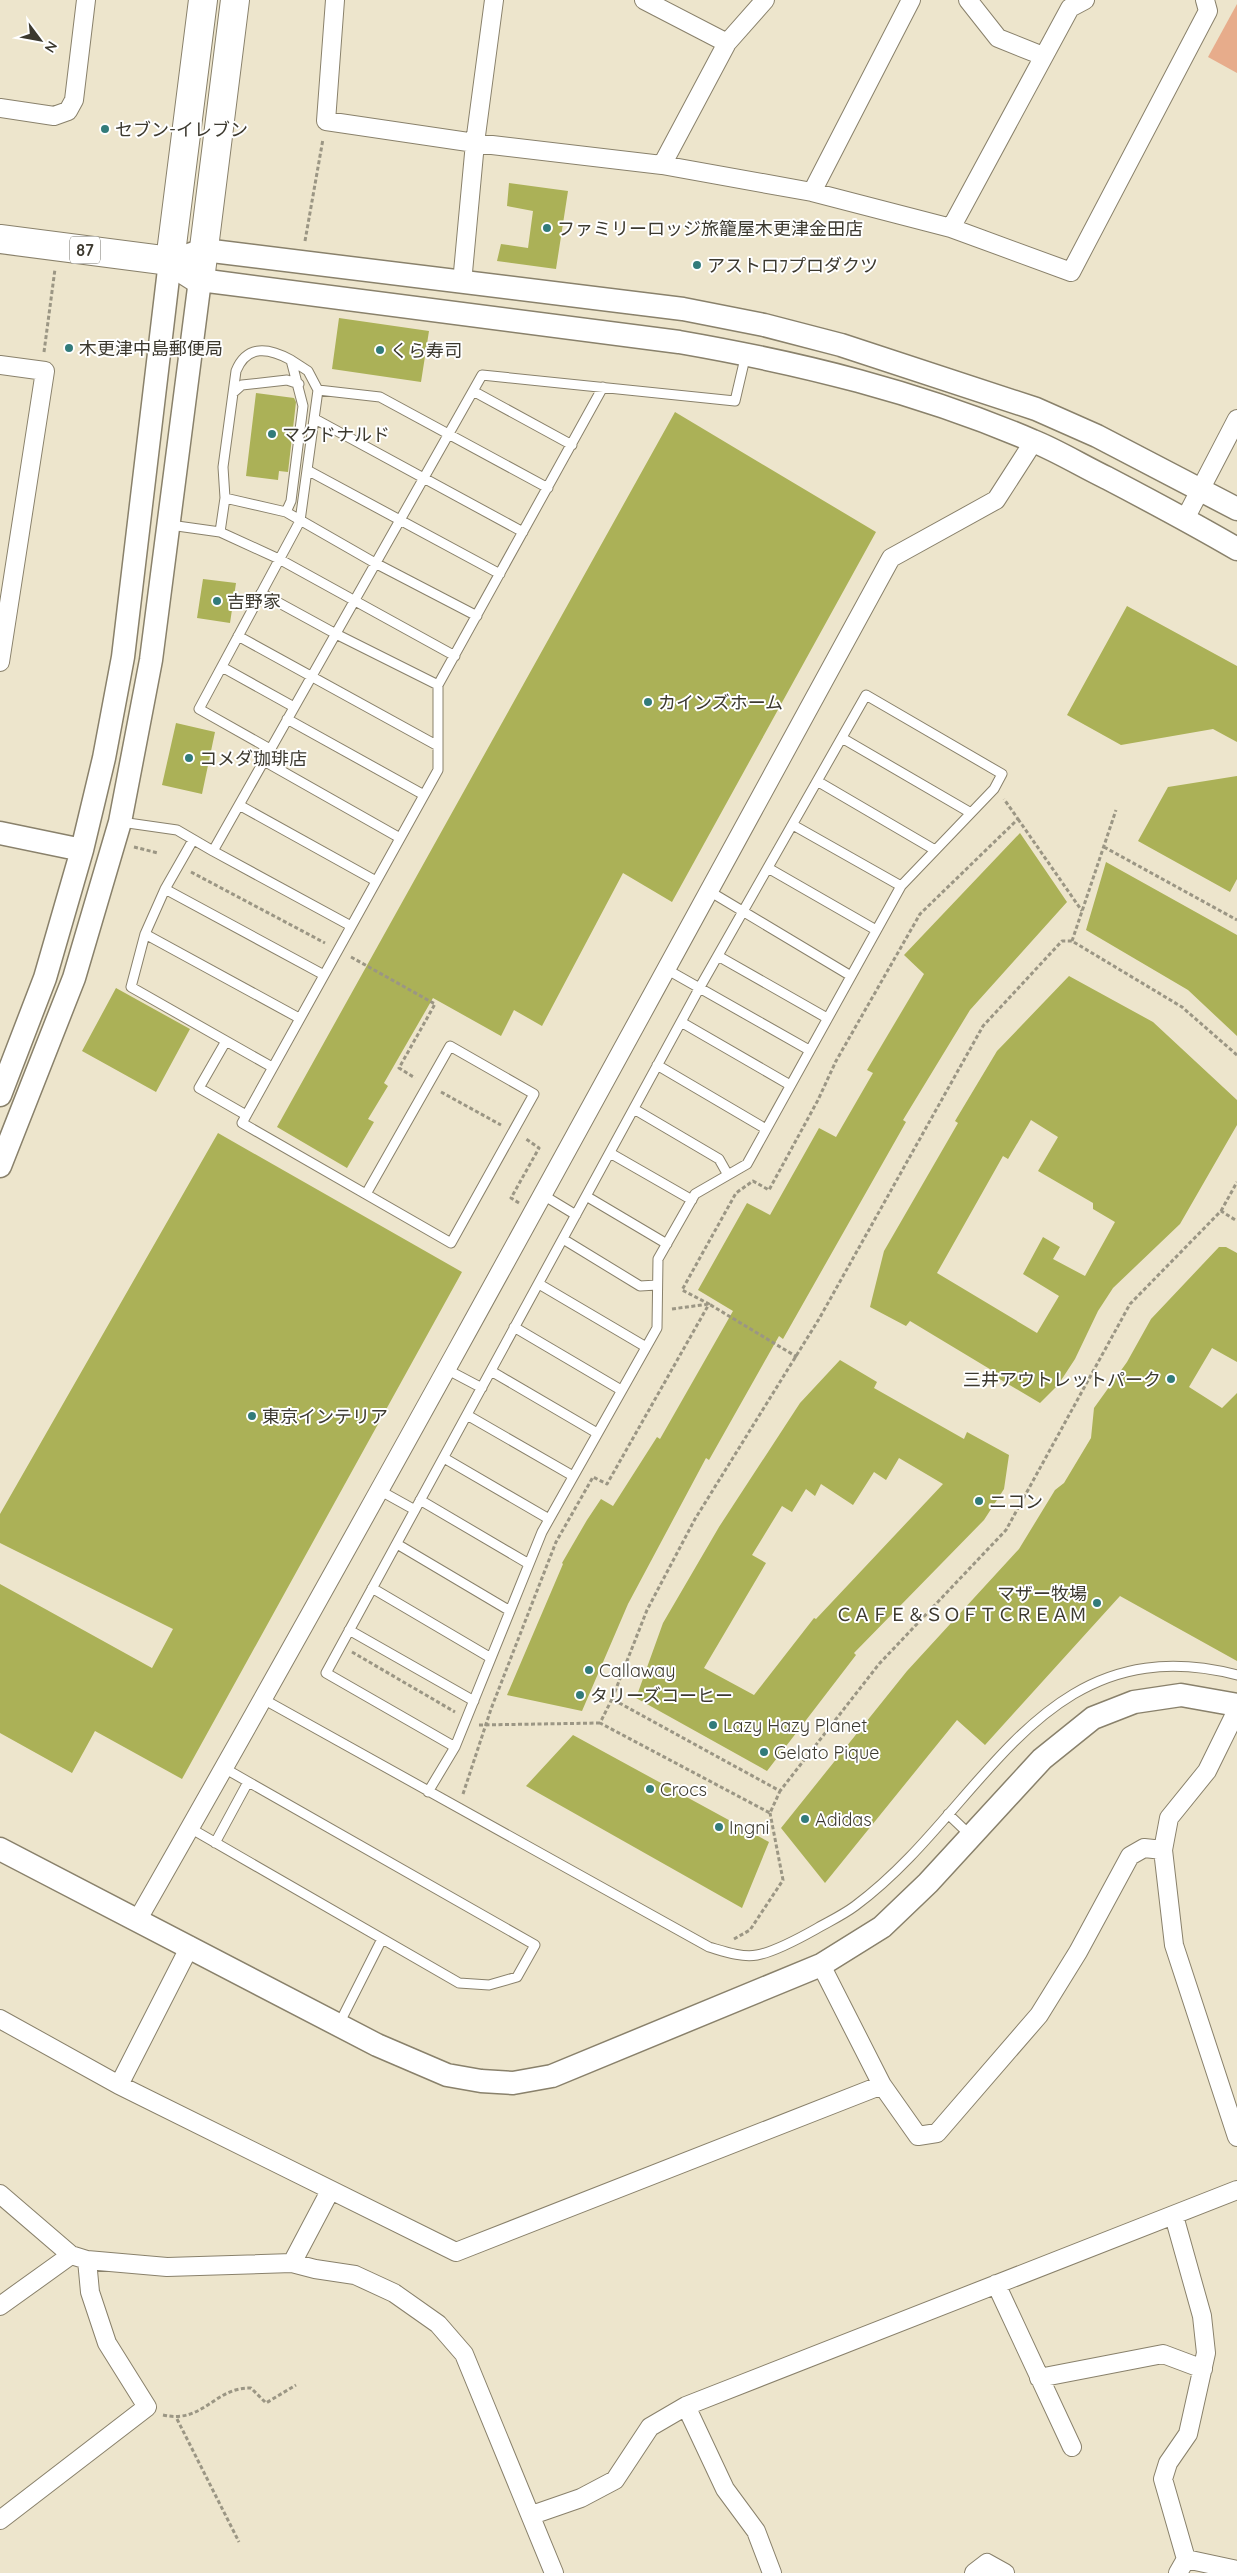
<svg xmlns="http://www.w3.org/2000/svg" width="1237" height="2573" viewBox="0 0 1237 2573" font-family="Quicksand,'Noto Sans JP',sans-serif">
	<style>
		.green { fill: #e7ac8b }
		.building { fill: #abb157; fill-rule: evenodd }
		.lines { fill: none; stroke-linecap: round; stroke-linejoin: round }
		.service-casing { stroke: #89816b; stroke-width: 11 }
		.minor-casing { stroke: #89816b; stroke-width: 20 }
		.tertiary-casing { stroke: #89816b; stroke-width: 25 }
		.primary-casing { stroke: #89816b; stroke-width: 30 }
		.path { stroke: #9b9684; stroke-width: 3; stroke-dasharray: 4 2.5; stroke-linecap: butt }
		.service { stroke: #fff; stroke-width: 9 }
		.minor { stroke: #fff; stroke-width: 18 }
		.tertiary { stroke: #fff; stroke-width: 22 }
		.primary { stroke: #fff; stroke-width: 28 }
		.poi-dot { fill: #327b7a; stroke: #fff; stroke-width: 2 }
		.labels { text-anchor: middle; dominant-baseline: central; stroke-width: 4; stroke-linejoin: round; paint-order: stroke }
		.shield { fill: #fff; stroke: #76746d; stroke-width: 1 }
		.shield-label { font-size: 16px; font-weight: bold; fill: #3c392f }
		.poi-label { font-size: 18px; fill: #3c392f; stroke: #fff; text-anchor: start }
	</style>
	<rect width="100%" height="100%" fill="#ede5cc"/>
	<!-- green -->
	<path class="green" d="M1237,4v69l-29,-16z"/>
	<!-- building -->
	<path class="building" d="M509,183l59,8 -12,78 -59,-8 4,-17 27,4 5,-37 -26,-5z
		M339,318l90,13 -8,51 -89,-13z
		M256,393l38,5 2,4 -8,70 -9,-1 -1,9 -32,-4z
		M675,412l201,120 -204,370 -49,-29 -81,153 -28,-16 -13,26 -68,-38 -49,85 4,3 -20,33 6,3 -27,46 -70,-41z
		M203,579l33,4 -6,40 -33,-5z
		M1127,606l110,60v76l-24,-13 -92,16 -54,-30z
		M176,723l39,9 -13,62 -40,-9z
		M1237,776v103l-7,13 -92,-51 30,-54z
		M1020,833l47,69 -97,108 -67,110 3,2 -123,217 -4,-3 -70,124 -3,-2 -78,146 -46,107 -75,-16 56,-131 -1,-1 25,-43 14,-21 12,7 44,-69 3,2 73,-128 -35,-21 49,-87 23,12 49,-87 17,9 37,-64 -6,-3 57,-96 -20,-19z
		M1106,862l131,73v101l-49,-46 -102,-60z
		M1069,976l84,46 84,78v25l-57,99 -67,64 -15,23 -23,48 -17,26 -18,18 -44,-26 2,-3 -88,-53 -4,5 -36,-19 14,-56 74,-128 -3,-2 42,-70zM1031,1120l27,17 -20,34 55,32v6l22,13 -30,54 -32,-17 7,-12 -17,-10 -20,37 36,22 -22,37 -100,-60 66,-117 5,3z
		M116,988l74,41 -34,63 -74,-41z
		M218,1133l244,139 -280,507 -87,-48 -23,42 -72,-40v-149l152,84 21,-39 -173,-86v-29z
		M1219,1247h7l11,6v109l-25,-14 -23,39 33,21 15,-15v268l-117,-65 -135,149 -28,-25 -132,163 -44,-55 126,-157 112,-122 36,-59 9,-7 27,-45 3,-30 33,-46 24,-43z
		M840,1360l37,22 -3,6 90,51 3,-7 42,23 -5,34 -20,31 -130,133 2,2 -89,116 -131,-73 27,-75 56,-96 81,-124zM899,1458l44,26 -127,135 -2,-1 -60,77 -50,-27 62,-105 -14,-8 30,-49 10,6 14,-23 9,7 6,-12 32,21 21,-33 12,8z
		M573,1735l196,107 -27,66 -216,-122z"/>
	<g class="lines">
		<!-- service casing -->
		<g class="service-casing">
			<path id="service" d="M291,360l17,11 10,19
				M473,391l99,54
				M233,393l9,-8 45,-5 12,4
				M315,419l208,113
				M309,471l191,103
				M286,512l89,51 102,53
				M170,525l50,7 59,27 176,97
				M220,532l5,-34 -2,-31 13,-96c11,-27 33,-23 55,-11l12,46 -12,95 -5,11 -61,-14
				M261,593l75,41 102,51
				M238,636l200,110
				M222,667l72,40
				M866,695l136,79 -8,15 -93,97 -154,278 -52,30 -37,65 -1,69 -115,204 -87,215 -129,-74 374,-686z
				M287,719l137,76
				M842,738l129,75
				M270,749l-71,-40 101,-188 18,-131 62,7 168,91
				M264,761l136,77
				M817,781l118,69
				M239,805l137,76
				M121,822l56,8 36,21 269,-476 253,26 11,-47
				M793,825l108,61
				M193,840l-28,49 -20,45 -14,53 95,54 -27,47 47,27
				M213,851l138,75
				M768,868l108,62
				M165,889l159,86
				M709,891l142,85
				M145,934l154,84
				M718,956l109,62
				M666,969l143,81
				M681,1022l109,63
				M226,1041l46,26
				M657,1065l109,64
				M634,1109l85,50 9,16
				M610,1153l82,47
				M366,1194l84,-148 84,48 -83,149 -209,-120 196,-353v-85l165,-298
				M543,1195l33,20
				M586,1196l81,48
				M563,1239l77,47 17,-1
				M539,1284l107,63
				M514,1327l107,63
				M446,1369l36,19
				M491,1371l106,62
				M467,1415l106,61
				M444,1458l105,61
				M379,1490l36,20
				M420,1500l109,64
				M397,1544l113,67
				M372,1588l119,70
				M349,1630l125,71
				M263,1699l446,248c14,4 33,11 48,8 17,-3 43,-17 59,-26 12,-7 27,-14 39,-23 129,-95 184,-282 382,-231
				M428,1792l27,-45
				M948,1814l23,22
				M190,1828l269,155 30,2 28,-8 18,-32 -311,-177
				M215,1843l33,-61
				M339,2024l43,-85"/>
		</g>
		<!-- minor casing -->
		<g class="minor-casing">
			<path id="minor" d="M335,0l-9,121 149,22 187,22 150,27 139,36 120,44 137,-261 -3,-11
				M644,0l83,43
				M968,0l30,38 45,18
				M0,108l54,8 14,-5 6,-11 12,-100
				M662,165l65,-122 38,-43
				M812,192l99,-192
				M951,228l119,-220 15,-8
				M462,283l13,-140 19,-143
				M0,365l45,6 -45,291
				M1185,519l52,-100
				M1237,1710l-30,61 -38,47 -6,32 11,95 63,192
				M138,1919c257,-450 504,-906 753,-1361l105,-58 38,-59
				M821,1965l61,120 36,51 19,-3 102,-118 39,-63 52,-96 14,-8 19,2
				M0,2019l119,66 337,167 426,-167
				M119,2085l71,-139
				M0,2194l71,61 16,5 80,7 125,-4 23,6 40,6 39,18 44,31 26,30 90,219
				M1174,2216l28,100 4,37 -18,81 -20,29 -5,16 23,80 -8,14
				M292,2263l38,-72
				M996,2284l76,163
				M0,2306l71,-51
				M1039,2378l124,-24 40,15
				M686,2406l39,83 31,42 16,42
				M532,2515l49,-17 34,-18 35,-53 36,-21 551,-216
				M0,2520l147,-113 -40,-64 -17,-51 -3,-32
				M1186,2559l51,11
				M974,2573l13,-10 18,10"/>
		</g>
		<!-- tertiary casing -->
		<g class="tertiary-casing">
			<path id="tertiary" d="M0,833l82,17
				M0,1095l45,-117 37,-128 22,-92 19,-101 47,-396 34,-11 479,59 81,16 77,20 195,64 61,27 140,73
				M0,1166l74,-188 46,-156 31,-162 49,-380 479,62c121,21 240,50 354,99 25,10 49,25 74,37 44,23 87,46 130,71
				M0,1849l377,196 70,30 34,6 32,2 39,-7 269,-111 61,-38 46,-44 114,-124 51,-41 41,-16 47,-7 56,10"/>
		</g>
		<!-- primary casing -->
		<g class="primary-casing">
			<path id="primary" d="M0,239l170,22 30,19 35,-280
				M170,261l33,-261"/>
		</g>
		<!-- path -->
		<path class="path" d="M305,241l18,-102
			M44,352l11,-83
			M1018,819l64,92
			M134,847l24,6
			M1104,847l133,73
			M191,872l134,71
			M1072,941l44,-131
			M351,957l84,47 -36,64 16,10
			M1237,1055l-55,-48 -110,-66h-10l-79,85 -164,293 -124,200 -48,91 -35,89 168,92 99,-127 127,-134 124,-226 91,-93 16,10
			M441,1092l60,33
			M519,1203l-8,-5 28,-50 -13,-9
			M1221,1211l16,-29
			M672,1309l37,-5 88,53
			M352,1652l103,60
			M612,1699l-12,24 170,90 10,-22
			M479,1725l121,-2
			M463,1794l28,-85 65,-167 37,-65 14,7 102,-180 -27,-14 54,-97 17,-12 16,9 49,-90 18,-39 84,-147 98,-95 -14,-20
			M734,1939l16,-9 33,-50 -13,-67
			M163,2415c41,9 51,-28 88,-27l15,15 30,-18
			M177,2419l62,123"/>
		<!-- service -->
		<use href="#service" class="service"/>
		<!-- minor -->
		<use href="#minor" class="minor"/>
		<!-- tertiary -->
		<use href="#tertiary" class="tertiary"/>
		<!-- primary -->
		<use href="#primary" class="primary"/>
	</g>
	<!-- markers -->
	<g class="poi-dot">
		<circle cx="105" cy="129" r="5"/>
		<circle cx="547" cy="228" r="5"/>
		<circle cx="697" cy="265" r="5"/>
		<circle cx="69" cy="348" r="5"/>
		<circle cx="380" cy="350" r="5"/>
		<circle cx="272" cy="434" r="5"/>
		<circle cx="217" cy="601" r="5"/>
		<circle cx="648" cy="702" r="5"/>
		<circle cx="189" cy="758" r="5"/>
		<circle cx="1171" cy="1379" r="5"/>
		<circle cx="252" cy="1416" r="5"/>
		<circle cx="979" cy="1501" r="5"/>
		<circle cx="1097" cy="1603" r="5"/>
		<circle cx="589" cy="1670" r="5"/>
		<circle cx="580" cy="1695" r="5"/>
		<circle cx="713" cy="1725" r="5"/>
		<circle cx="764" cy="1752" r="5"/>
		<circle cx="650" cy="1789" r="5"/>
		<circle cx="805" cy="1819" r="5"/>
		<circle cx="719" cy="1827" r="5"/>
	</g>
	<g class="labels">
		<!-- shield labels -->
		<rect class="shield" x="70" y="236.5" width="30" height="27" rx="4"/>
		<g class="shield-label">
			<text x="85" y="250">87</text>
		</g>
		<!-- poi labels -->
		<g class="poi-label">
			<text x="115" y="129">セブン-イレブン</text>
			<text x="557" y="228">ファミリーロッジ旅籠屋木更津金田店</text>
			<text x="707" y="265">アストロﾌプロダクツ</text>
			<text x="79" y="348">木更津中島郵便局</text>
			<text x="390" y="350">くら寿司</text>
			<text x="282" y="434">マクドナルド</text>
			<text x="227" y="601">吉野家</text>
			<text x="658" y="702">カインズホーム</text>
			<text x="199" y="758">コメダ珈琲店</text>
			<text x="1161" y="1379" text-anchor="end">三井アウトレットパーク</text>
			<text x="262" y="1416">東京インテリア</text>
			<text x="989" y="1501">ニコン</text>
			<text x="1087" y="1593" text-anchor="end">マザー牧場<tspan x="1087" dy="21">ＣＡＦＥ＆ＳＯＦＴＣＲＥＡＭ</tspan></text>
			<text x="599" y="1670">Callaway</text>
			<text x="590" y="1695">タリーズコーヒー</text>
			<text x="723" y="1725">Lazy Hazy Planet</text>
			<text x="774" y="1752">Gelato Pique</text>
			<text x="660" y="1789">Crocs</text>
			<text x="815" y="1819">Adidas</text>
			<text x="729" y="1827">Ingni</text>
		</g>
	</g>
	<!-- north arrow -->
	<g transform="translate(40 40) rotate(122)" stroke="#ffffff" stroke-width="4" paint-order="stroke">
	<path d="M0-4L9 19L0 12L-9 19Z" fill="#3c392f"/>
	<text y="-8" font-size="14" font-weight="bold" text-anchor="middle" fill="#3c392f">N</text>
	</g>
</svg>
